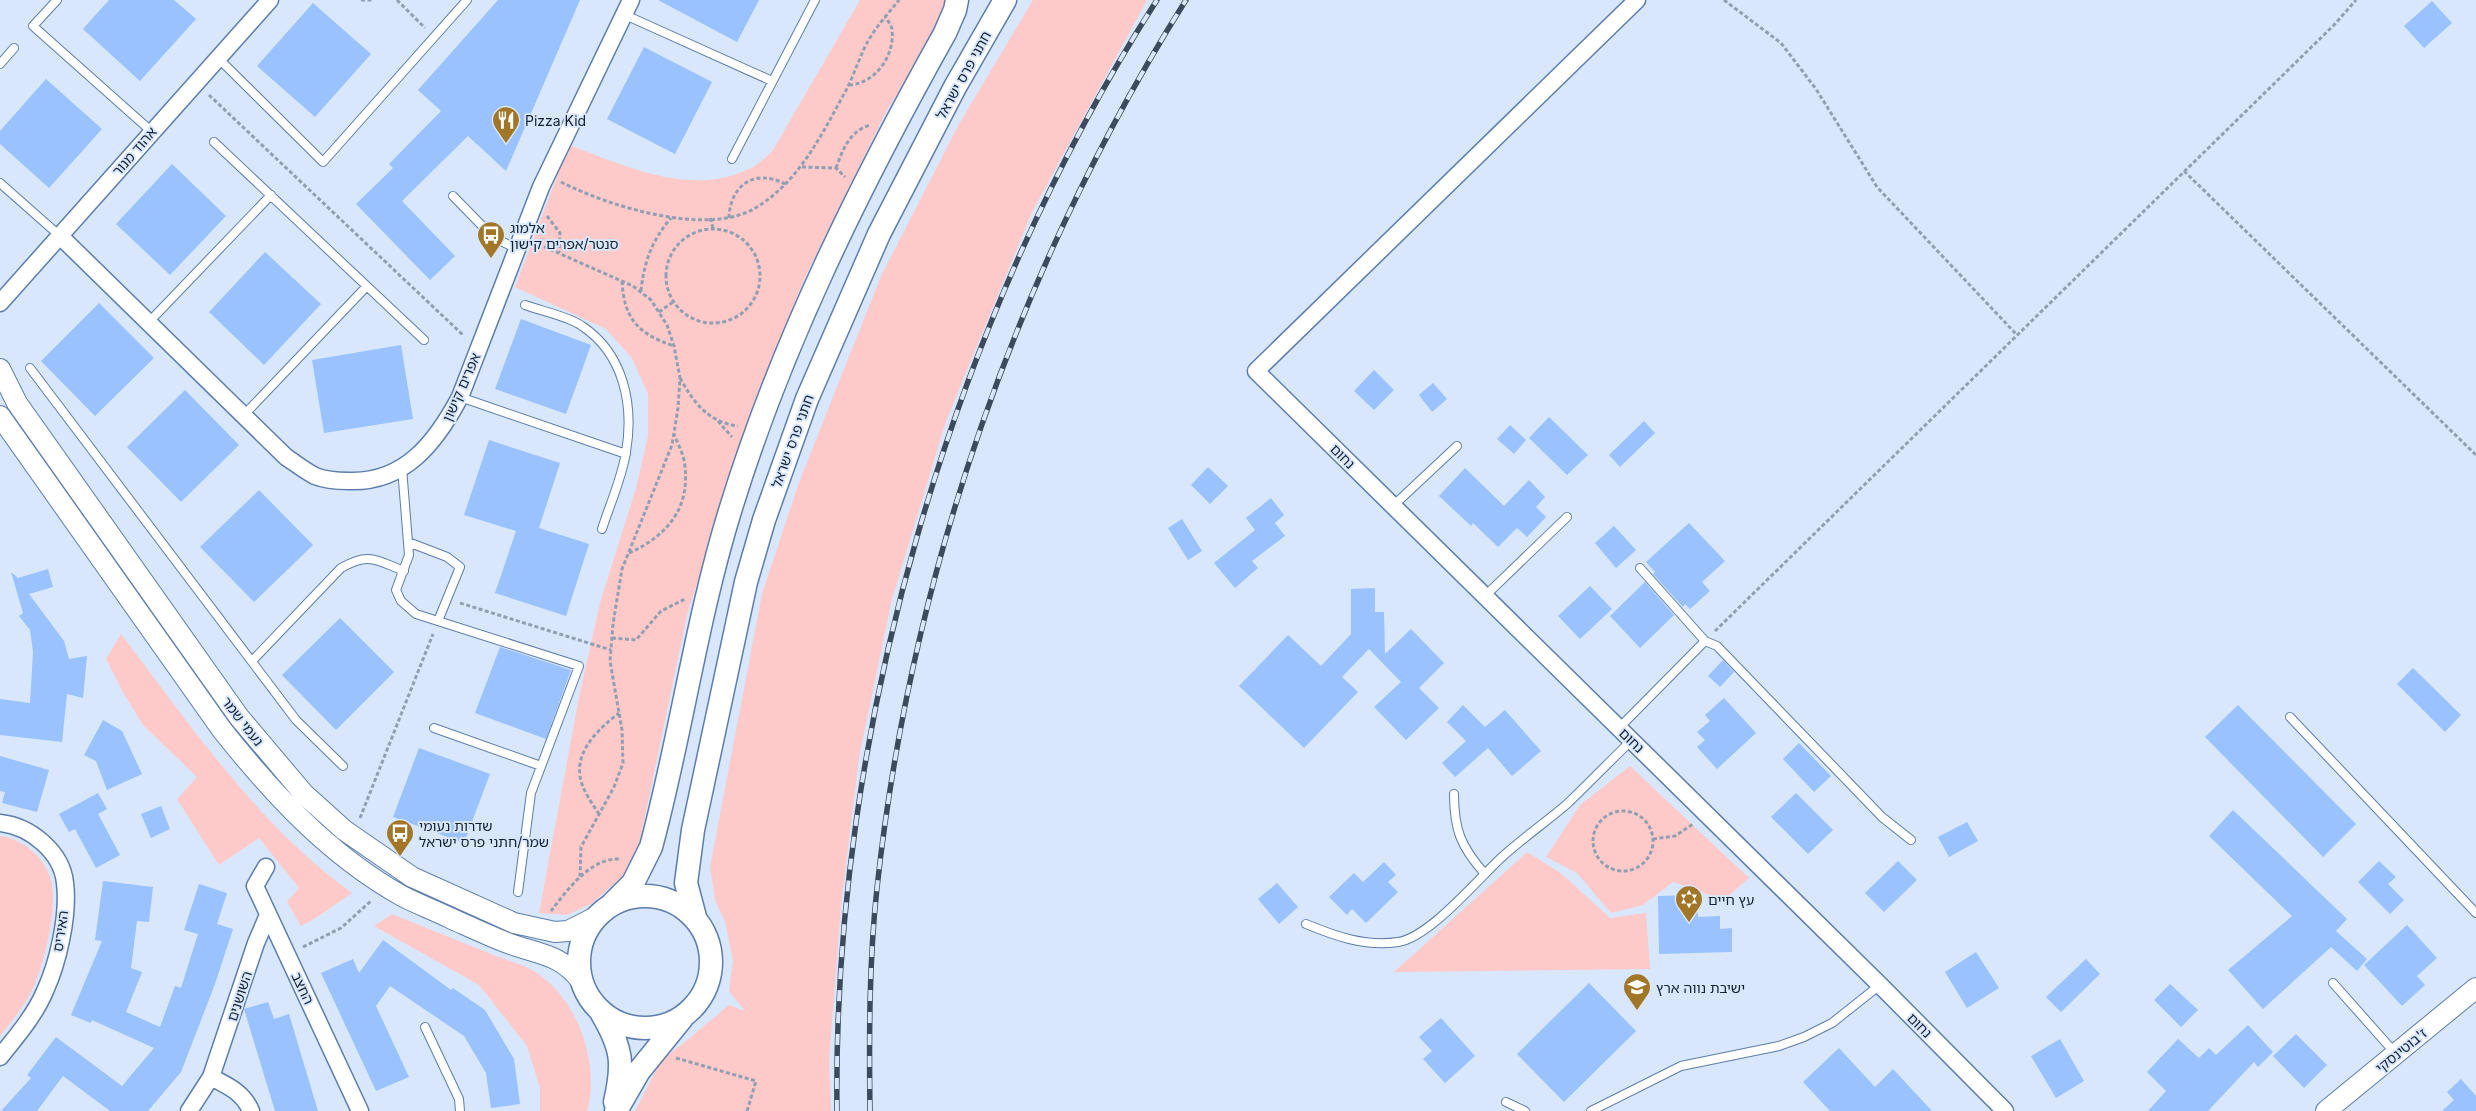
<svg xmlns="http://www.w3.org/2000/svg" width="2476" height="1111" viewBox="0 0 2476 1111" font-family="Inter,'Noto Sans Hebrew',sans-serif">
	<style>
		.green { fill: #fec9c9 }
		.building { fill: #99c2ff }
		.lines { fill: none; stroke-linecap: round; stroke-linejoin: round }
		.service-casing { stroke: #5c7dad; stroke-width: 10 }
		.minor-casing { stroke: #5c7dad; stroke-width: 19 }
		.tertiary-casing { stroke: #5c7dad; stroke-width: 22 }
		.secondary-casing { stroke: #5c7dad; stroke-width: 25 }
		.path { stroke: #919fb3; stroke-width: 3; stroke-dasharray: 4 2.5; stroke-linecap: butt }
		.service { stroke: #fff; stroke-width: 8 }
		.minor { stroke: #fff; stroke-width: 16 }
		.tertiary { stroke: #fff; stroke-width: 20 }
		.secondary { stroke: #fff; stroke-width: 22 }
		.rail-casing { stroke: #3c4a5d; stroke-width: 5.5 }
		.rail { stroke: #d8e7fc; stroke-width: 4; stroke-dasharray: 11; stroke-linecap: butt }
		.labels { text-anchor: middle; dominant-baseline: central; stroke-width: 4; stroke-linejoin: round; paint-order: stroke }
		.street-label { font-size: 14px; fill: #142134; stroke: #d8e7fc }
		.poi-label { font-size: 14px; fill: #142134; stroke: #d8e7fc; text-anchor: start }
	</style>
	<rect width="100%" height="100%" fill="#d8e7fc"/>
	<!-- green -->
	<path class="green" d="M860,0h86l-9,32 -50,78 -81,165 -53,130 -66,210 -48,230 -17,32 -31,27 -24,11 -28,-2 40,-216 21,-94 36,-115 12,-52v-42l-16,-36 -26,-29 -91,-42 54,-142c57,21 124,54 184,22 7,-4 14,-11 20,-17z
		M1033,0h114l-115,212 -86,209 -54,178 -33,158 -18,148 -12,155 2,51h-196l27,-52 24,-18 43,-36 16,6 -16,-20 4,-31 -8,-38 -10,-22 -5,-33 52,-273 36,-109 83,-209 78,-152z
		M121,634c70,92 137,191 231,259l-33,23 -18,10 -14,-24 12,-14 -40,-50 -40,27 -42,-66 20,-22 -54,-52 -19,-31 -18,-35z
		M1630,766l119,112 -25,22 -51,-18 -30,23 -32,8 -34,-40 -31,-16 34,-52z
		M0,836c23,2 49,25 52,49 4,29 -7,74 -18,101 -8,18 -22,35 -34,50z
		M1527,852l35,22 48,44 36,-5 4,56 -256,3z
		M392,914c33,13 66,27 99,40 12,5 27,9 39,15 46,24 71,94 57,142h-47v-23l-13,-42 -48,-61 -105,-59z"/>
	<!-- building -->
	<path class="building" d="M109,0h65l22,19 -56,62 -57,-52z
		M498,0h82l-74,171 -38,-35 -66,65 53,55 -25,24 -74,-76 37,-36 -4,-4 52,-53 -23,-21z
		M658,0h101l-22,42z
		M2432,1l20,22 -28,25 -20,-22z
		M313,3l58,51 -56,63 -58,-51z
		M644,47l68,35 -37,72 -68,-35z
		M46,79l56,50 -53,59 -49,-44v-13z
		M172,164l54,52 -56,59 -54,-51z
		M265,252l56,52 -57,61 -55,-53z
		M99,303l55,55 -59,58 -54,-55z
		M521,319l70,26 -25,69 -71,-25z
		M401,345l12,74 -89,14 -12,-73z
		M1374,370l20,20 -20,20 -20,-19z
		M1433,383l14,16 -15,13 -13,-17z
		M185,390l54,55 -58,57 -54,-55z
		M1549,417l39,38 -21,20 -38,-37z
		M1644,421l11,12 -35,34 -11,-12z
		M1510,425l16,15 -12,14 -17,-15z
		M489,440l71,23 -21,65 50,16 -23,72 -71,-23 21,-62 -52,-16z
		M1208,467l20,19 -18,18 -19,-19z
		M1465,468l39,38 25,-26 16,17 -9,10 10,10 -19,20 -10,-9 -19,19 -25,-24 -2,3 -32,-30z
		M259,490l54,55 -59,57 -54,-55z
		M1271,498l13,17 -9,8 10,13 -33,25 6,7 -23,20 -21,-25 41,-33 -9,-12z
		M1182,519l20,32 -14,9 -20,-32z
		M1689,523l36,38 -23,21 8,9 -20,18 -5,-5 -2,3 -30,-33 2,-2 -9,-10z
		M1614,526l22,24 -20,18 -21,-25z
		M48,569l5,18 -24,7 35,47 5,18 18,-3 -4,42 -16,-4 -5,48 -62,-7v-36l30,4 3,-51 -3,-22 -11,-14 4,-3 -12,-41 7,6z
		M1645,582l29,33 -34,33 -30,-32z
		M1590,586l22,23 -32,30 -22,-23z
		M1375,588v24h9l1,42 26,-25 33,34 -25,25 20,20 -33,32 -32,-33 27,-25 -32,-33 -27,28 16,15 -54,56 -65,-62 49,-51 33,31 30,-32v-45z
		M340,618l54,54 -58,58 -54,-55z
		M500,647l71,23 -25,69 -71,-26z
		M1723,660l11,12 -14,15 -12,-11z
		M2413,668l48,47 -16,17 -48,-48z
		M1724,698l32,35 -39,36 -20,-22 8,-7 -8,-8 13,-11 -5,-6z
		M1463,705l22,22 20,-17 36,41 -29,25 -24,-28 -33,29 -13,-14 24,-22 -19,-19z
		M2238,705l118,119 -33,33 -118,-120z
		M103,720l19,11 20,43 -35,16 -11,-29 -12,-6z
		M1799,743l32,33 -17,16 -31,-33z
		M419,748l71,26 -26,69 -71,-26z
		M0,756l49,14 -12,42 -35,-9 3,-11 -5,-1z
		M98,793l9,16 -9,5 22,41 -24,13 -21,-39 -6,3 -10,-18z
		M1796,793l37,37 -25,24 -37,-37z
		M161,806l9,23 -19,9 -10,-24z
		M2233,810l114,109 -11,12 31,28 -10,12 -26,-24 -68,62 -35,-39 64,-54 -83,-80z
		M1967,822l11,19 -29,16 -11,-20z
		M1898,861l19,19 -33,32 -19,-19z
		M2379,861l17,16 -8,7 16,16 -14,14 -32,-32z
		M1384,862l12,13 -8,7 10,10 -32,31 -14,-14 -5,6 -18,-18 25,-24 9,9z
		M103,881l50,6 -4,35 -12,-1 -6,47 11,4 -16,40 34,15 15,-41 6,2 17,-54 -14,-4 15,-46 28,9 -10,31 16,5 -18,55 -34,88 -33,39h-38l-47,-35 -26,35h-36l30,-33 -4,-3 29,-38 66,49 32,-38 -62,-28 -1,3 -20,-8 31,-74 -7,-1z
		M1277,883l21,24 -19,17 -21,-25z
		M1697,895l1,22 22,-1v13l12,-1v24l-73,2 -1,-58z
		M2407,925l30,33 -20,18 8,9 -23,21 -38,-41z
		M383,940l68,50 2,-2 32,22 29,49 6,45 -29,4 -5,-35 -22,-37 -74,-50 -14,20 33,71 -33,14 -55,-118 32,-14 6,14z
		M1976,952l23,36 -32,20 -22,-36z
		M2086,959l14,15 -39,38 -15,-15z
		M1589,983l47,48 -72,71 -47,-48z
		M2170,984l28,26 -17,17 -27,-27z
		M268,1002l6,17 15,-5 29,97h-43l-31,-102z
		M1441,1018l34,38 -30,27 -22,-24 9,-8 -13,-14z
		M2248,1025l25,27 -15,15 -4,-5 -46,49h-60l18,-20 -19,-19 31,-33 21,19 10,-10 7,7z
		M2296,1034l31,31 -23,23 -31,-32z
		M2060,1039l24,42 -28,17 -25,-42z
		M1839,1048l36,39 18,-18 39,42h-102l-27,-29z
		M2461,1079l15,17v15h-34l12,-11 -7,-8z"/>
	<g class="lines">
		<!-- service casing -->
		<g class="service-casing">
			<path id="service" d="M57,0l-24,26 118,105
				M623,14l149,67
				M218,58l105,104 144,-162
				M0,64l14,-16
				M214,142l210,198
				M732,159l83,-159
				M0,183l60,53
				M453,196l40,41 24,12
				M525,305c16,6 43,11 57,21 42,28 52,79 44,126 -4,26 -16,52 -24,77
				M149,322l122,-127
				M30,368l266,352 47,46
				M460,397l166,57
				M243,416l124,-130
				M402,468l7,87 -13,35 5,11 15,13 163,52 -48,127 -13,99
				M1393,506l64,-60
				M408,542l39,15 13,10 -22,54
				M1485,596l82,-79
				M1705,641l12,5 165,171 29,23
				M252,661l89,-93c28,-16 35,-8 63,3
				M2290,717l186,196
				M434,728l107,38
				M1619,728l86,-87 -65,-73
				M1454,794c0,36 7,53 31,80
				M1306,924c29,12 59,23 92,18 31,-4 81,-64 104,-85 21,-19 44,-35 65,-53 22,-21 43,-43 65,-64
				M2333,983l62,70
				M425,1027l34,72 1,12
				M1506,1102l19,9
				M1591,1111l90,-45 98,-20 25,-9 28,-14 48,-38"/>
		</g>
		<!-- minor casing -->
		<g class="minor-casing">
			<path id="minor" d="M1637,0l-381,371 624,614 125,126
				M60,236l226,221c9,6 19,14 29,19 10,4 23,5 34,5 56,2 87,-39 111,-84l81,-210 90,-187
				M0,303l270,-303
				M0,823c30,3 62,29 65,60 4,32 -7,80 -20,108 -10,24 -29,46 -45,66
				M266,867l-11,19 105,225
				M211,1077c17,9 32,15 40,34
				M189,1111l22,-34 45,-134 12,-28"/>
		</g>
		<!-- tertiary casing -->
		<g class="tertiary-casing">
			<path id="tertiary" d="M0,369l17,34 222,314 65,77 40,36 68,47 102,46 41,9 13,-1 26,-13
				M0,416l222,314c51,64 107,125 180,166 15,8 32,14 48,22 18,8 37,17 55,24 30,12 56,11 76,39
				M2326,1111l150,-123"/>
		</g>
		<!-- secondary casing -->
		<g class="secondary-casing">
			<path id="secondary" d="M579 962a66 66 0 1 1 132 0a66 66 0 1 1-132 0Z
				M612,904l21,-21 18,-36c30,-111 45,-226 79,-336 51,-167 130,-326 215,-478l10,-23 2,-10
				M695,917l-9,-34 7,-53 53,-248 18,-62 43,-121 72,-165 76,-147 50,-87
				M602,1014c20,34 22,49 13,88
				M616,1111l23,-40 43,-53"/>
		</g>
		<!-- path -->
		<path class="path" d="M361,0h11
			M397,0l28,28
			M1724,0l57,43 35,46 61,98 140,148
			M849,85c25,-1 46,-28 43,-55 0,-4 -4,-9 -7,-13
			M209,95l255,241
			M802,167l34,1 9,9
			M836,168c7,-19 14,-38 35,-43
			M2184,171l292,284
			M561,182c47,24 148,56 196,25 42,-26 64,-71 87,-113 8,-14 13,-30 20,-45 8,-18 23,-34 35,-49
			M547,216l13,17 -1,20
			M710,218l3,10
			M729,218c1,-33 26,-50 56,-34
			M666 276a47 47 0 1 1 94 0a47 47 0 1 1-94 0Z
			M538,244l95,42 18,14 16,25 7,21 6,32 -2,30 -6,37 -50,124 -9,55 -3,37 12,69 1,33 -9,24 -33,60 -1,31
			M622,281c2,38 16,53 52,65
			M641,291c3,-29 11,-51 30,-73
			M659,312l14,-10
			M680,378c14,25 28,44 58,48
			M718,421l14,16
			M629,553c40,-18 63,-47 55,-93 -2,-9 -7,-18 -10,-26
			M460,603l151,47
			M1715,631l619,-606 22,-25
			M612,638l24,2 25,-29 24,-12
			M1593 841a30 30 0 1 1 60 0a30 30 0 1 1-60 0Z
			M599,814c-7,-11 -17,-24 -19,-38 -4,-27 20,-48 39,-63
			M360,818l73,-184
			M1653,839l22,-3 18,-12
			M551,911c17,-22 40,-54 70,-52
			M303,947l38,-19 31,-28
			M676,1058l80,23 -9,30"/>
		<!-- service -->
		<use href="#service" class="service"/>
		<!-- minor -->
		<use href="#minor" class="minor"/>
		<!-- tertiary -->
		<use href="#tertiary" class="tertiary"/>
		<!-- secondary -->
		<use href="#secondary" class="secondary"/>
		<!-- rail casing -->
		<g class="rail-casing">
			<path id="rail" d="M837,1111c-5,-380 115,-792 320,-1111
				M870,1111c-1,-74 -1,-150 7,-223 34,-314 141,-621 309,-888"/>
		</g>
		<!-- rail -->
		<use href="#rail" class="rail"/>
	</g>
	<!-- icons -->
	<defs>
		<g id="restaurant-pin" transform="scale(1.4375)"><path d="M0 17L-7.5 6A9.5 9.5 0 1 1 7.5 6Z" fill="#a17626" stroke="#d8e7fc"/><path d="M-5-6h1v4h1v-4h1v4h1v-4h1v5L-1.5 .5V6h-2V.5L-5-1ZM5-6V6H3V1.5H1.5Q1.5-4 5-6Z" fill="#fff"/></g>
		<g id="bus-pin" transform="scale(1.4375)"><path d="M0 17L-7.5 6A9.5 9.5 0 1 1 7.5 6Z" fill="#a17626" stroke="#d8e7fc"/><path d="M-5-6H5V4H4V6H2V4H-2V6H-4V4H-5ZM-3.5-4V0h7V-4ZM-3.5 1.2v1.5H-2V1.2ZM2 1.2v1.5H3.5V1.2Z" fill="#fff"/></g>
		<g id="synagogue-pin" transform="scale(1.4375)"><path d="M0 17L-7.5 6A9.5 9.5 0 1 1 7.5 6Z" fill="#a17626" stroke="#d8e7fc"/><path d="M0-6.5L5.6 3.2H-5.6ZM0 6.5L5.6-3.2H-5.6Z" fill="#fff"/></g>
		<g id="school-pin" transform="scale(1.4375)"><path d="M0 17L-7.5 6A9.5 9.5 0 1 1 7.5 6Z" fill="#a17626" stroke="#d8e7fc"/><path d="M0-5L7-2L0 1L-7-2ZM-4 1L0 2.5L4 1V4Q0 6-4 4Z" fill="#fff"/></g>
	</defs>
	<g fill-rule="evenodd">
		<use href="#restaurant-pin" x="506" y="120"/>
		<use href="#bus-pin" x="491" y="235"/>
		<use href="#bus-pin" x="400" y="833"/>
		<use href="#synagogue-pin" x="1689" y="899"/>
		<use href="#school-pin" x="1637" y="987"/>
	</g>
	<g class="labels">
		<!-- street labels -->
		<g class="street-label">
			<text transform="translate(963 75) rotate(-61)">חתני פרס ישראל</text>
			<text transform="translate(134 151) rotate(-49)">אהוד מנור</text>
			<text transform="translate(461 387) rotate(-66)">אפרים קישון</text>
			<text transform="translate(792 441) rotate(-70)">חתני פרס ישראל</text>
			<text transform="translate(1343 456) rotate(45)">נחום</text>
			<text transform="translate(243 721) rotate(52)">נעמי שמר</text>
			<text transform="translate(1632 740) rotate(44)">נחום</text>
			<text transform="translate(60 931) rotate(-82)">האיריס</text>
			<text transform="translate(303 988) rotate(65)">החצב</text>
			<text transform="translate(239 996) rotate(-72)">השושנים</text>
			<text transform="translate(1920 1025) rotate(45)">נחום</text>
			<text transform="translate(2401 1050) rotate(-39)">ז'בוטינסקי</text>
		</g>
		<!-- poi labels -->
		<g class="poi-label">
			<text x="525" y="120">Pizza Kid</text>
			<text x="510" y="227">אלמוג<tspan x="510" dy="16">סנטר/אפרים קישון</tspan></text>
			<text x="419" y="825">שדרות נעומי<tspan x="419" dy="16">שמר/חתני פרס ישראל</tspan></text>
			<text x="1708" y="899">עץ חיים</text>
			<text x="1656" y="987">ישיבת נווה ארץ</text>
		</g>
	</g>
</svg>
